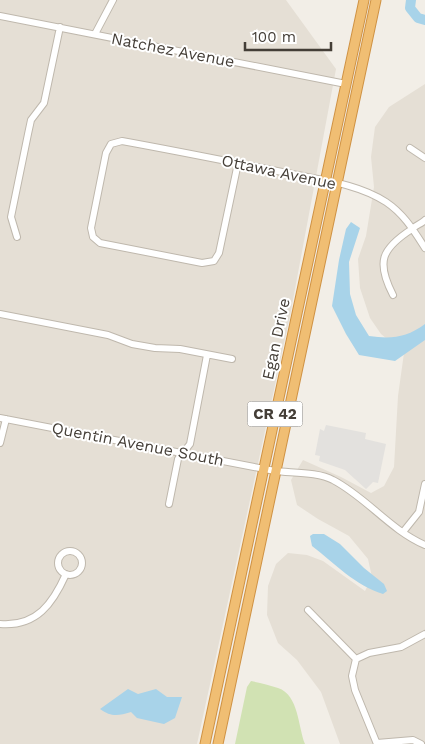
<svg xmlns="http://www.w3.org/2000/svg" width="425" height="744" viewBox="0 0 425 744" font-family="'Work Sans',sans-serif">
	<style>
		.residential { fill: #e5dfd5 }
		.green { fill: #d1e2b3 }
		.parking { fill: #e3e1de }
		.water { fill: #a8d3e9 }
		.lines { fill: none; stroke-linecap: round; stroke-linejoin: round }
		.river { stroke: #a8d3e9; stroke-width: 10 }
		.minor-casing { stroke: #bfb8ad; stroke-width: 8 }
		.highway-casing { stroke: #cf9244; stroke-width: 11 }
		.minor { stroke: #fff; stroke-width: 6 }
		.highway { stroke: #f0be73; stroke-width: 9 }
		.labels { text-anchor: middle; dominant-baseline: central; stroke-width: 4; stroke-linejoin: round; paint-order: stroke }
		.shield { fill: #fff; stroke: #7c7873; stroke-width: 1 }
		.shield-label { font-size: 15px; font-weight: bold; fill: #443e37 }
		.street-label { font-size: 16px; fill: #443e37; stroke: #fff }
	</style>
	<rect width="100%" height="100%" fill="#f2eee7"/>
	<!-- residential -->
	<path class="residential" d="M0,0h286l50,69 -46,247 -93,428h-197z
		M425,84v660h-85l-19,-52 -24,-32 -19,-17 -11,-28 1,-29 8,-22 12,-11 19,2 16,6 42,30 7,-14 -4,-18 -19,-23 -31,-17 -21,-14 -6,-25 12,-20 38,17 30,16 13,-7 10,-19 4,-71 6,-43 -23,-19 -11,-16 -10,-30 -2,-29 8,-23 8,-49 -3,-30 4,-30 14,-20z"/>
	<!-- green -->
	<path class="green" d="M251,681c9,2 18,4 27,7 21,7 20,39 27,56h-70l12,-57z"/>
	<!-- parking -->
	<path class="parking" d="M326,425l40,8 -1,6 21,5 -8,39 -5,-1 -7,7 -21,-19 -26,-9 1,-5 -5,-1 5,-26 4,2z"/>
	<!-- water -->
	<path class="water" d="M351,222l9,6 -11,34 1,32 6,21 13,21c22,3 37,2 56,-12v16l-30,21 -36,-6 -13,-21 -14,-28 7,-46 7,-31z
		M313,534h11l16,10 24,24 20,16 3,7 -4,3c-27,-8 -49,-31 -71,-48l-2,-10z
		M128,689l10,5 18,-5 11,8h15l-7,21 -11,6 -27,-6 -6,-6c-13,4 -20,5 -31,-3z"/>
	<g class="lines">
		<!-- river -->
		<path class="river" d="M411,0l-1,8 8,10 7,2"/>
		<!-- minor casing -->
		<g class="minor-casing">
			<path id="minor" d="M0,16l346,68
				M95,34l18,-34
				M410,148l15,10
				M238,163l-19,90 -5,8 -12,2 -102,-20 -7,-6 -2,-9 15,-75 5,-9 11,-3c55,10 110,21 165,32 33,7 70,10 99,29 18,12 28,29 39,46
				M17,237l-6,-20 17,-83 3,-14 13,-17 16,-76
				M393,295c-17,-33 -12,-46 19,-66 4,-4 9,-5 13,-9
				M0,314l108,21 24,9 23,4 25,1 52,10
				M0,418l275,53c17,2 44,1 58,9 33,17 57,50 92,65
				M0,443l6,-24
				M169,504l9,-45 12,-15 17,-89
				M403,532l16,-20 6,-28
				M58 563a12 12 0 1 1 24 0a12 12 0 1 1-24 0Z
				M308,610l48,49
				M0,624c37,3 53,-21 66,-50
				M377,743l36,-3 8,4
				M377,744l-22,-54 -3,-14 4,-17 13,-6 32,-6 24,-13"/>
		</g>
		<!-- highway casing -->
		<g class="highway-casing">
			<path id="highway" d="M205,744l159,-744
				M218,744l158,-744"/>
		</g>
		<!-- minor -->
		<use href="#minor" class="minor"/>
		<!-- highway -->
		<use href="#highway" class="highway"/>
	</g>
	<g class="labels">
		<!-- shield labels -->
		<rect class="shield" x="247.5" y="401.5" width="55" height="25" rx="4"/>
		<g class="shield-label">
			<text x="275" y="414">CR 42</text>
		</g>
		<!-- street labels -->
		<g class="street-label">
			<text transform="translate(173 50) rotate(11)">Natchez Avenue</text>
			<text transform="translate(279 172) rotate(12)">Ottawa Avenue</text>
			<text transform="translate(276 339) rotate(-78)">Egan Drive</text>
			<text transform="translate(138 444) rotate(11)">Quentin Avenue South</text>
		</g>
	</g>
	<!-- scale -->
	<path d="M245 42v8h86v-8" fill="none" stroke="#443e37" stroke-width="2.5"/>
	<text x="252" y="42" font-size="15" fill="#443e37" stroke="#ffffff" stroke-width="4" paint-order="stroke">100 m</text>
</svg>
